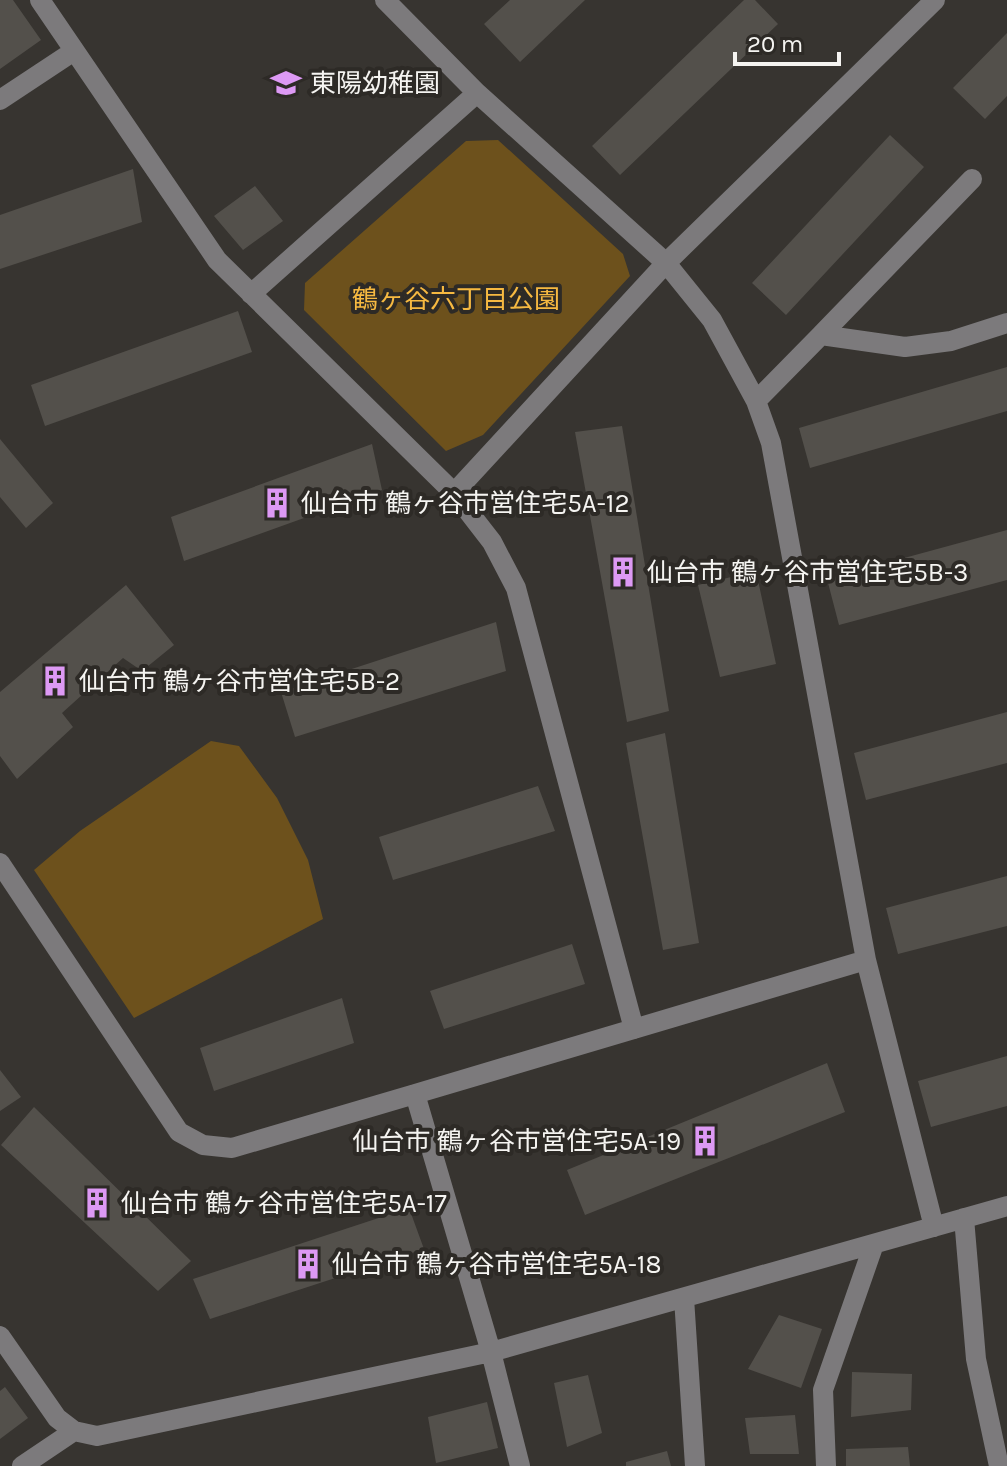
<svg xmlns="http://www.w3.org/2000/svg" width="1007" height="1466" viewBox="0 0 1007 1466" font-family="Karla,'Noto Sans JP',sans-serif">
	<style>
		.green { fill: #6d511c }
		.building { fill: #53504b }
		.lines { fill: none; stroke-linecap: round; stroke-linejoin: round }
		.minor { stroke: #7c7a7c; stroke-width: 20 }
		.labels { text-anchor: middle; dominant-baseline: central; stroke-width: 8; stroke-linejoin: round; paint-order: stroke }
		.poi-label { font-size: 26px; fill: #f5f4f1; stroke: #2d2a26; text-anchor: start }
		.park-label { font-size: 26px; fill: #f6b941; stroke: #2d2a26 }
	</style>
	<rect width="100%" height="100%" fill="#373430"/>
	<!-- green -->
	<path class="green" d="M498,140l125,114 7,22 -147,159 -37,16 -142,-141 1,-27 161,-142z
		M211,741l28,5 38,52 31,62 15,59 -189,99 -100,-148 46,-39z"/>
	<!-- building -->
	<path class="building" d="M0,0h13l28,40 -41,29z
		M510,0h75l-65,62 -36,-38z
		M744,0h11l23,24 -158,151 -28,-29z
		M1007,33v63l-22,23 -32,-31z
		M890,135l34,32 -138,148 -34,-32z
		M133,169l9,53 -142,47v-54z
		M255,186l28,35 -40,29 -29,-34z
		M238,311l14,41 -207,74 -14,-41z
		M1007,367v44l-197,57 -11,-40z
		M622,426l47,285 -42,11 -52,-290z
		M0,439l53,64 -27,25 -26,-31z
		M372,444l10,46 -198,71 -13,-44z
		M1007,530v50l-168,45 -12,-46z
		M756,571l20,93 -56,13 -22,-92z
		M126,585l48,60 -32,26 -19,-13 -61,55 11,14 -56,52 -17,-23v-64z
		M496,622l10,49 -211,66 -14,-45z
		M1007,712v51l-141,37 -12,-47z
		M665,733l34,210 -36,7 -37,-207z
		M538,786l17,45 -162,49 -14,-43z
		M1007,876v50l-109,28 -12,-46z
		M572,944l13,40 -141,45 -14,-38z
		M342,998l12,45 -140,48 -14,-43z
		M1007,1056v50l-76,21 -13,-46z
		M827,1063l18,49 -260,103 -18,-45z
		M0,1070l21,27 -21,14z
		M34,1107l157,154 -33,30 -157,-146z
		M409,1208l15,41 -214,70 -17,-40z
		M779,1315l43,14 -21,59 -53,-19z
		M852,1372l60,2 -1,36 -60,7z
		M588,1375l14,58 -35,14 -13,-64z
		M5,1387l23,31 -28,21v-48z
		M487,1402l11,46 -62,15 -8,-46z
		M795,1415l4,39h-49l-5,-36z
		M908,1447l2,19h-64v-17z
		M667,1451l4,15h-45v-4z"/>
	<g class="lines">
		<!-- minor -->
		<path class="minor" d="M40,0l177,260 237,233 38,49 24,46 118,441
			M385,0l92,93 189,170 269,-263
			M0,100l74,-49
			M251,294l226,-201
			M821,335l151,-156
			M756,401l65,-66 84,12 46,-6 56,-18
			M454,493l212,-230 46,57 44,81 15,42 95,517 68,267
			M0,863l179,269 24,13 29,3 183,-54 76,258 29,114
			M415,1094l451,-134
			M964,1218l12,141 23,107
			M684,1298l11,168
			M0,1336l57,82 17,13 23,5 394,-84 516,-146
			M22,1466l52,-35
			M826,1466l-3,-76 51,-146"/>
	</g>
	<!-- icons -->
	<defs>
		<g id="school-bare" transform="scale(2.4)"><path d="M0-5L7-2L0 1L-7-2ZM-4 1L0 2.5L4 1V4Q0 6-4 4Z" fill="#dd99f4" stroke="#2d2a26" stroke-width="2.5" paint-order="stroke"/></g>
		<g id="building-bare" transform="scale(2.4)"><path d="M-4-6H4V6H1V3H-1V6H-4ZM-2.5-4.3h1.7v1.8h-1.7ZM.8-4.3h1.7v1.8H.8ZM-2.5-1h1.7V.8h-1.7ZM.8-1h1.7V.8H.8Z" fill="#dd99f4" stroke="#2d2a26" stroke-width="2.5" paint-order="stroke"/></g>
	</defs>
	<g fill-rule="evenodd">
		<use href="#school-bare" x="286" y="83"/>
		<use href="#building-bare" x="277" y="503"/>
		<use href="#building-bare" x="623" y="572"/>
		<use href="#building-bare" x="55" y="681"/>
		<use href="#building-bare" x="705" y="1141"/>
		<use href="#building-bare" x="97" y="1203"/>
		<use href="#building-bare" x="308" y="1264"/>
	</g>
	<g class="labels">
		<!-- poi labels -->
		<g class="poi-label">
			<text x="310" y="83">東陽幼稚園</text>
			<text x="301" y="503">仙台市 鶴ヶ谷市営住宅5A-12</text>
			<text x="647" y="572">仙台市 鶴ヶ谷市営住宅5B-3</text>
			<text x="79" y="681">仙台市 鶴ヶ谷市営住宅5B-2</text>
			<text x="681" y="1141" text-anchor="end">仙台市 鶴ヶ谷市営住宅5A-19</text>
			<text x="121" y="1203">仙台市 鶴ヶ谷市営住宅5A-17</text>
			<text x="332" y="1264">仙台市 鶴ヶ谷市営住宅5A-18</text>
		</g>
		<!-- park labels -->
		<g class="park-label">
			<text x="456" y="299">鶴ヶ谷六丁目公園</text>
		</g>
	</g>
	<!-- scale -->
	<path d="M735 52v12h104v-12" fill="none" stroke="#f5f4f1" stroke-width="4"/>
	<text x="747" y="52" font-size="24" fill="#f5f4f1" stroke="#2d2a26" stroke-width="6" paint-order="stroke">20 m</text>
</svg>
